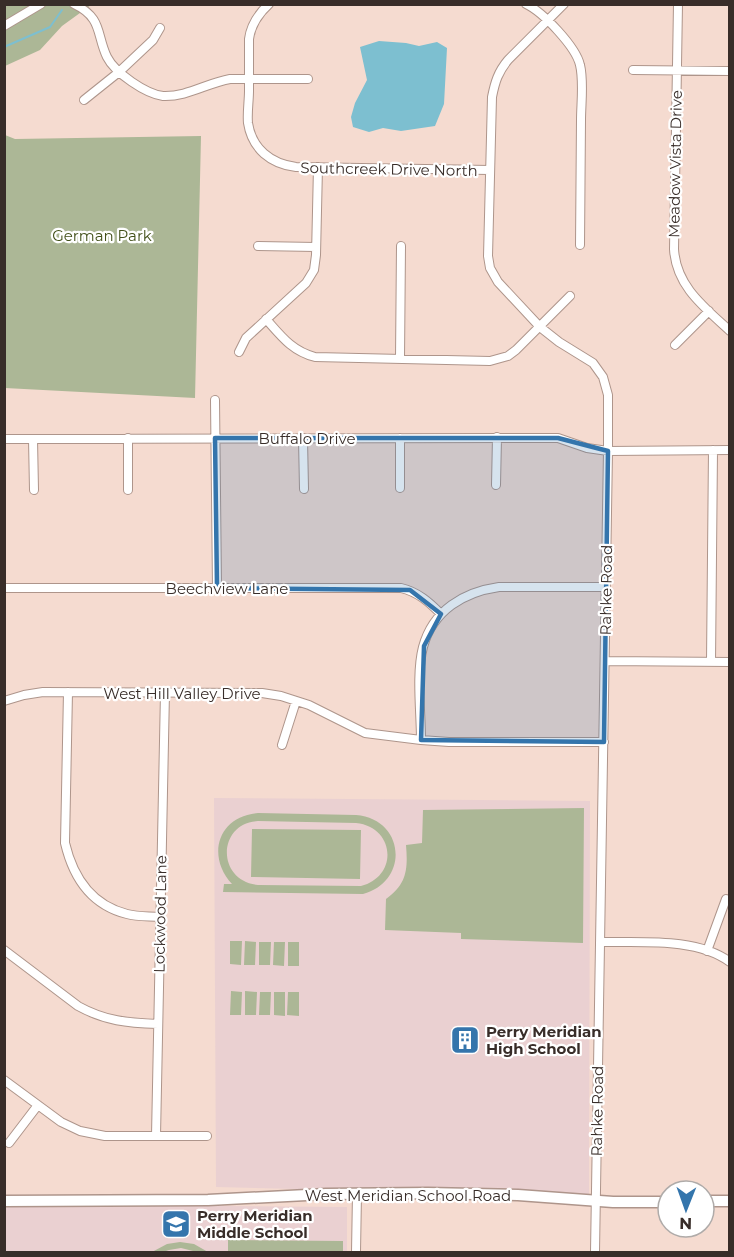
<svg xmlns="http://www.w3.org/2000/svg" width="734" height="1257" viewBox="0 0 734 1257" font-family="Montserrat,sans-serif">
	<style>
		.education { fill: #ead0d1 }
		.green { fill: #acb796; fill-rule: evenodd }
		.water { fill: #7dbfd0 }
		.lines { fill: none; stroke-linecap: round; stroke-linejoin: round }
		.stream { stroke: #7dbfd0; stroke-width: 2 }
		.street-casing { stroke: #ae958b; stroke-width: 10 }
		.secondary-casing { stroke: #ae958b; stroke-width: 13 }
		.street { stroke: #fff; stroke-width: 8 }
		.secondary { stroke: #fff; stroke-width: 10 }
		.marked { fill: #3475ac; fill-opacity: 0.2; stroke: #3475ac; stroke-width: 4.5; stroke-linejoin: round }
		.labels { text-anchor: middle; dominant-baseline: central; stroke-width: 4.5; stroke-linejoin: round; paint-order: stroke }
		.street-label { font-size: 15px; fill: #382d29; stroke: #fff }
		.park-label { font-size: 15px; fill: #425019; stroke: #fff }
		.poi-label { font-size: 15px; font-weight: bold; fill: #382d29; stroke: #fff; text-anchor: start }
	</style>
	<rect width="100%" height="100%" fill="#f5dbd0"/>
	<!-- education -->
	<path class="education" d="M214,798l376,3 -1,395 -373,-9z
		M5,1204l342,3v45h-342z"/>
	<!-- green -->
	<path class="green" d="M5,5h86l-29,21 -22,24 -35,16z
		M5,135l10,4 186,-3 -6,262 -190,-10z
		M584,808l-1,135 -122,-4v-6l-76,-3 1,-31c21,-15 22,-30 20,-54l16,-2 1,-33z
		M258,813l98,2c49,4 54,66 7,79l-140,-2 1,-8h8c-26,-28 -14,-68 26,-71zM258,821l98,2c39,4 43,53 5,63l-103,-1c-42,-4 -41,-62 0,-64z
		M252,829l109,1 -1,49 -109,-2z
		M230,941h12l-1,24 -11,-1z
		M245,941l11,1 -1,23h-11z
		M259,942h12l-1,23h-11z
		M274,942h11l-1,24 -11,-1z
		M288,942h11v24h-11z
		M231,991l11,1 -1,23h-11z
		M245,991l12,1 -1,23h-11z
		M260,992h11l-1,23h-11z
		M274,992h11v24l-11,-1z
		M288,992h11v24l-12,-1z
		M228,1240l115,1v11h-115z
		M180,1242l14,2 14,8h-11l-16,-4 -12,2 -6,2h-11l15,-8z"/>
	<!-- water -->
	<path class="water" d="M379,41l27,2 13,3 18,-4 10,6 -3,56 -9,22 -34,5 -18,-3 -14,4 -16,-5 -2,-10 4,-14 12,-23 -7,-33z"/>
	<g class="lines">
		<!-- stream -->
		<path class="stream" d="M4,47l46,-20 12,-17"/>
		<!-- street casing -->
		<g class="street-casing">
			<path id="street" d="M74,4c29,14 22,30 33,53 8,16 39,37 56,39 24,1 44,-13 67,-17h78
				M269,4c-11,10 -18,20 -20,35 0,17 0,34 0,52 0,10 -2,22 -1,32 4,26 23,41 48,44l194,3
				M526,4c17,8 50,43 54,61 4,16 1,39 1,55 0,42 -1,83 -1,125
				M564,4l-56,56c-10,12 -13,22 -16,37l-4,159 2,12 8,14 42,45 19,15 34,21 10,14 5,18v56l-13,801
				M678,4l-4,245c2,37 30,58 56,82
				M4,26l37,-22
				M633,70l97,1
				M84,100l35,-28 34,-32 7,-12
				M258,246l58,1
				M266,319c15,17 26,32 49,38l175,4 18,-5 8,-6 54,-54
				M675,345l34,-34
				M239,352l7,-14 60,-55 8,-13 2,-15 2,-88
				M400,359l1,-113
				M215,400l2,188
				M128,438v52
				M303,438l1,51
				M400,438v50
				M4,439l554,-1 29,10 21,3 122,-1
				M33,439l1,51
				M496,485l1,-48
				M4,588h397c17,4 28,14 40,26
				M605,661l125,1
				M711,662l2,-212
				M68,692l-3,151c8,34 26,62 62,71 11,3 22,2 33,3
				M4,701l20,-6 19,-3 219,1 19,3 28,9 56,28 56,7 28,2h155
				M421,740c0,-28 -5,-66 2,-93 10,-37 41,-55 76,-60h107
				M282,745l14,-44
				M600,942c40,1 96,-5 130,20
				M4,950l74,56c27,15 50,17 80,18
				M707,951l19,-52
				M4,1080l57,42 19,9 25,5h102
				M156,1136l9,-444
				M9,1143l29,-38
				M356,1252l1,-58"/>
		</g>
		<!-- secondary casing -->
		<g class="secondary-casing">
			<path id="secondary" d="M4,1201l204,-1 118,-6 102,-1 90,2 95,7h55
				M704,1201h26"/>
		</g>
		<!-- street -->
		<use href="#street" class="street"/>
		<!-- secondary -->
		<use href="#secondary" class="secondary"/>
	</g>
	<!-- marked area -->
	<path class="marked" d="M215,438h343l50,13 -4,291 -183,-2 3,-94 17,-32 -31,-24 -193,-2z"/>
	<!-- icons -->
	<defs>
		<g id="building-square" transform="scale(1.5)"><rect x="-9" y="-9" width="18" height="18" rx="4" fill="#3475ac" stroke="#fff"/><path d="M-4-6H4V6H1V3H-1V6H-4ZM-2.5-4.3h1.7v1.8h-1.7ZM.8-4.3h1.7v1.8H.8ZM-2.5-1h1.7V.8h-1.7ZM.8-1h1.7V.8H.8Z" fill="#fff"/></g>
		<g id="school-square" transform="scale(1.5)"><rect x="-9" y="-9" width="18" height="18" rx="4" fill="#3475ac" stroke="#fff"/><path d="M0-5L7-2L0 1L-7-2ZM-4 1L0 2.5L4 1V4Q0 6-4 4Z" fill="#fff"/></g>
	</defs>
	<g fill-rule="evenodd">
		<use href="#building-square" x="465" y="1040"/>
		<use href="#school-square" x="176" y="1224"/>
	</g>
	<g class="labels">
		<!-- street labels -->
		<g class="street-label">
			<text transform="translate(675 164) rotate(-89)">Meadow Vista Drive</text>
			<text transform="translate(389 169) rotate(1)">Southcreek Drive North</text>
			<text x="307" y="438">Buffalo Drive</text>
			<text x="227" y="588">Beechview Lane</text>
			<text transform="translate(606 590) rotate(-89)">Rahke Road</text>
			<text x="182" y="693">West Hill Valley Drive</text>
			<text transform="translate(160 914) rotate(-89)">Lockwood Lane</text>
			<text transform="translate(597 1111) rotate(-89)">Rahke Road</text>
			<text x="408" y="1195">West Meridian School Road</text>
		</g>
		<!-- park labels -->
		<g class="park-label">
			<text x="102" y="235">German Park</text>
		</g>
		<!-- poi labels -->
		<g class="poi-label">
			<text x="486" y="1031">Perry Meridian<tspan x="486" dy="17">High School</tspan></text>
			<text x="197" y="1215">Perry Meridian<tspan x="197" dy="17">Middle School</tspan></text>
		</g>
	</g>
	<!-- border -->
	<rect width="734" height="1257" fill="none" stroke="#382d29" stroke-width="12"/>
	<!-- north arrow -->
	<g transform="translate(686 1209) rotate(181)"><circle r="28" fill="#ffffff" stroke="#afaba9" stroke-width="1.5"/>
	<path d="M0-4.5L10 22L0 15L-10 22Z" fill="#3475ac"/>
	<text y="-9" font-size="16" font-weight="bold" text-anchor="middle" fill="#382d29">N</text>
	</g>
</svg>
